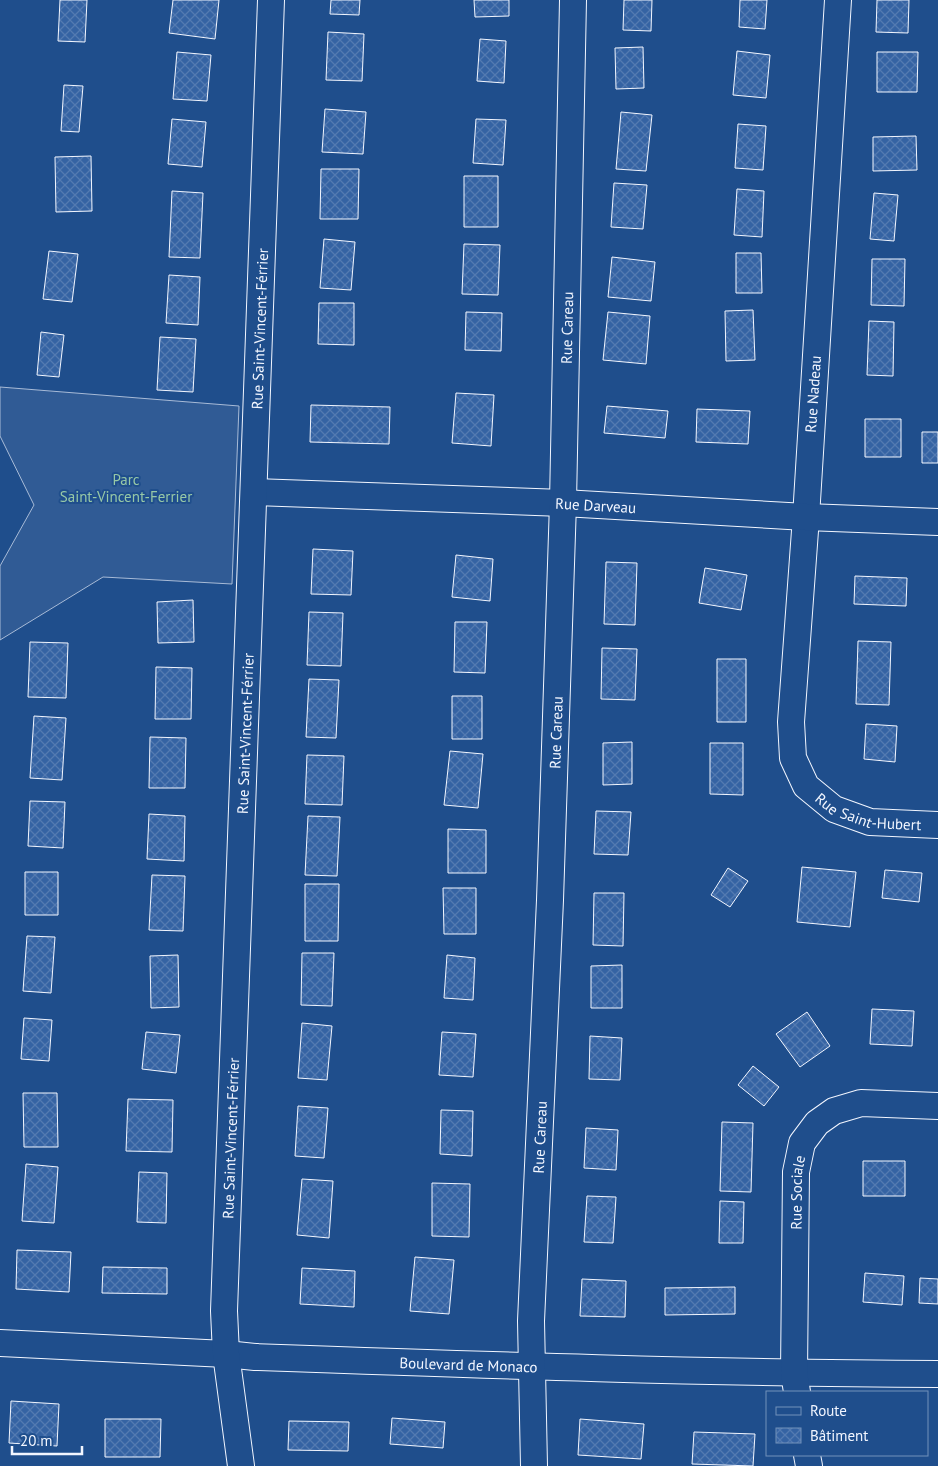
<svg xmlns="http://www.w3.org/2000/svg" width="938" height="1466" viewBox="0 0 938 1466" font-family="'PT Sans',sans-serif">
	<style>
		.built { fill: #305b95; stroke: #a8bbd7 }
		.building { fill: url(#building-cross-hatch); stroke: #f2f6ff }
		.lines { fill: none; stroke-linecap: round; stroke-linejoin: round }
		.minor-casing { stroke: #f2f6ff; stroke-width: 28 }
		.minor { stroke: #1f4e8c; stroke-width: 26 }
		.labels { text-anchor: middle; dominant-baseline: central; stroke-width: 4; stroke-linejoin: round; paint-order: stroke }
		.street-label { font-size: 15px; fill: #f2f6ff; stroke: #1f4e8c }
		.park-label { font-size: 15px; fill: #97c8a6; stroke: #1f4e8c }
	</style>
	<defs>
		<pattern id="building-cross-hatch" width="8" height="8" patternUnits="userSpaceOnUse" patternTransform="scale(1.25)"><rect width="8" height="8" fill="#3563a3"/><path d="M0 0l8 8M0 8l8-8" fill="none" stroke="#537ab1"/></pattern>
	</defs>
	<rect width="100%" height="100%" fill="#1f4e8c"/>
	<!-- built -->
	<path class="built" d="M0,387l239,19 -7,178 -129,-7 -103,63v-74l34,-61 -34,-69z"/>
	<!-- building -->
	<path class="building" d="M60,0h27l-2,42 -27,-1z
		M173,0h46l-4,39 -46,-6z
		M331,0h29l-1,15 -29,-1z
		M474,0h35v16l-34,1z
		M624,0h28l-1,31 -28,-1z
		M740,0h27l-2,29 -26,-2z
		M877,0h32l-1,33 -32,-1z
		M328,32l36,2 -2,47 -36,-1z
		M480,39l26,2 -2,42 -27,-2z
		M643,47l1,41 -28,1 -1,-41z
		M737,51l33,4 -4,43 -33,-3z
		M177,52l34,3 -4,46 -34,-2z
		M877,52h41l-1,40h-40z
		M64,85l19,1 -4,46 -18,-1z
		M325,109l41,3 -3,42 -41,-2z
		M621,112l31,3 -6,56 -30,-2z
		M172,119l34,3 -4,45 -34,-3z
		M476,119l30,1 -3,45 -30,-2z
		M738,124l28,2 -3,44 -28,-2z
		M916,136l1,34 -44,1v-34z
		M91,156l1,55 -36,1 -1,-55z
		M321,169h38l-1,50h-38z
		M464,176h34v51h-34z
		M614,183l33,2 -4,44 -32,-2z
		M737,189l27,2 -2,46 -28,-2z
		M172,191l31,2 -3,65 -31,-1z
		M874,193l24,2 -4,46 -24,-2z
		M324,239l31,3 -4,48 -31,-2z
		M464,244l36,1 -2,50 -36,-1z
		M49,251l29,3 -6,48 -29,-3z
		M736,253h25l1,40h-26z
		M612,257l43,5 -4,39 -43,-4z
		M872,259h33l-1,47 -33,-1z
		M169,275l31,2 -2,48 -32,-2z
		M319,303h35v42l-36,-1z
		M753,310l2,50 -29,1 -1,-50z
		M466,312l36,1 -1,38 -36,-1z
		M608,312l42,4 -4,48 -43,-4z
		M869,321l25,1 -1,54 -26,-1z
		M41,332l23,3 -5,42 -22,-2z
		M160,337l36,2 -3,53 -36,-2z
		M456,393l38,2 -3,51 -39,-3z
		M311,405l79,2 -1,37 -79,-2z
		M607,406l61,5 -3,27 -61,-5z
		M697,409l53,2 -2,33 -52,-2z
		M865,419h36v38h-36z
		M922,432h16v31h-16z
		M313,549l40,2 -2,44 -40,-1z
		M456,555l37,4 -3,42 -38,-4z
		M606,562l31,1 -2,62 -31,-1z
		M705,568l42,7 -6,35 -42,-7z
		M855,576l52,2 -1,28 -52,-2z
		M193,600l1,42 -36,1 -1,-41z
		M309,612l34,1 -2,53 -34,-1z
		M455,622h32l-2,51 -31,-1z
		M858,641l33,1 -2,63 -33,-1z
		M30,642l38,1 -2,55 -38,-1z
		M602,648l35,1 -2,51 -34,-1z
		M717,659h29v63h-29z
		M156,667l36,1 -1,51h-36z
		M309,679l30,1 -3,58 -30,-1z
		M452,696h30v43h-30z
		M34,716l32,2 -4,62 -32,-2z
		M866,724l31,2 -2,36 -31,-3z
		M150,737l36,1 -1,50h-36z
		M632,742v42l-29,1v-42z
		M710,743h33v52l-33,-1z
		M450,751l33,3 -5,54 -34,-3z
		M307,755l37,1 -2,49 -37,-1z
		M30,801l35,1 -2,46 -35,-2z
		M596,811l35,1 -3,43 -34,-1z
		M149,814l36,2 -1,45 -37,-2z
		M308,816l32,1 -3,59 -32,-1z
		M448,829l38,1v43h-38z
		M802,867l54,5 -6,55 -53,-5z
		M728,868l20,13 -18,26 -19,-12z
		M885,870l37,3 -3,29 -37,-4z
		M25,872h33v43h-33z
		M152,875l33,1 -2,55 -34,-1z
		M305,884h34l-1,57h-33z
		M443,888h33v46h-32z
		M594,893h30l-1,53 -30,-1z
		M27,936l28,1 -4,56 -28,-2z
		M302,953h32l-2,53 -31,-1z
		M178,955l1,52 -28,1 -1,-52z
		M447,955l28,3 -2,42 -29,-2z
		M622,965v43h-31v-42z
		M872,1009l42,2 -2,35 -42,-2z
		M807,1012l23,34 -30,21 -24,-33z
		M24,1018l28,2 -3,41 -28,-2z
		M302,1023l30,3 -5,54 -29,-2z
		M146,1032l34,3 -4,38 -34,-4z
		M442,1032l34,2 -3,43 -34,-2z
		M590,1036l32,2 -2,42 -31,-1z
		M753,1066l26,21 -15,19 -26,-21z
		M23,1093h34l1,54h-34z
		M128,1099l45,1 -1,52 -46,-1z
		M298,1106l30,2 -4,50 -29,-2z
		M441,1110l32,1 -1,45 -32,-2z
		M722,1122l31,1 -2,69 -31,-1z
		M586,1128l32,2 -2,40 -32,-2z
		M863,1161h42v35h-42z
		M26,1164l32,3 -4,56 -32,-2z
		M139,1172l28,1 -1,50 -29,-1z
		M302,1179l31,2 -4,57 -32,-3z
		M432,1183l38,1 -1,53 -37,-1z
		M587,1196l29,1 -3,46 -29,-1z
		M720,1201l24,1 -1,41h-24z
		M17,1250l54,2 -2,40 -53,-3z
		M415,1257l39,3 -5,54 -39,-3z
		M103,1267l64,1v26l-65,-1z
		M302,1268l53,3 -1,36 -54,-3z
		M865,1273l39,3 -2,29 -39,-3z
		M920,1278l18,1v25l-19,-1z
		M582,1279l44,2 -1,36 -45,-1z
		M735,1287v27l-70,1v-27z
		M11,1401l48,3 -2,42 -48,-3z
		M392,1418l53,4 -2,26 -53,-4z
		M105,1419h56l-1,38h-55z
		M580,1419l64,5 -3,35 -63,-4z
		M289,1421l60,1 -1,29 -60,-1z
		M694,1432l61,2 -2,32 -61,-2z"/>
	<g class="lines">
		<!-- minor casing -->
		<g class="minor-casing">
			<g id="minor">
				<path id="s1" d="M838,0l-32,517 -15,205 2,36 13,28 28,23 36,13 68,3"/>
				<path id="s2" d="M254,492l309,11 243,14 132,5"/>
				<path id="s3" d="M0,1343l226,11 29,3c228,8 455,16 683,17"/>
				<path id="s4" d="M797,1392l-3,-19 2,-201 6,-29 15,-20 17,-12 27,-8 77,3"/>
				<path d="M807,1455l2,11"/>
				<path id="s5" d="M241,1466l-15,-112 -2,-43 47,-1311"/>
				<path id="s6" d="M534,1466l-3,-145 19,-421 13,-397 10,-503"/>
			</g>
		</g>
		<!-- minor -->
		<use href="#minor" class="minor"/>
	</g>
	<g class="labels">
		<!-- street labels -->
		<g class="street-label">
			<text stroke="none"><textPath href="#s6" startOffset="1139">Rue Careau</textPath></text>
			<text stroke="none"><textPath href="#s5" startOffset="1139">Rue Saint-Vincent-Férrier</textPath></text>
			<text transform="translate(813 394) rotate(-86)">Rue Nadeau</text>
			<text stroke="none"><textPath href="#s2" startOffset="342">Rue Darveau</textPath></text>
			<text stroke="none"><textPath href="#s5" startOffset="734">Rue Saint-Vincent-Férrier</textPath></text>
			<text stroke="none"><textPath href="#s6" startOffset="734">Rue Careau</textPath></text>
			<text stroke="none"><textPath href="#s1" startOffset="861">Rue Saint-Hubert</textPath></text>
			<text stroke="none"><textPath href="#s5" startOffset="329">Rue Saint-Vincent-Férrier</textPath></text>
			<text stroke="none"><textPath href="#s6" startOffset="329">Rue Careau</textPath></text>
			<text stroke="none"><textPath href="#s4" startOffset="200">Rue Sociale</textPath></text>
			<text stroke="none"><textPath href="#s3" startOffset="469">Boulevard de Monaco</textPath></text>
		</g>
		<!-- park labels -->
		<g class="park-label">
			<text x="126" y="479">Parc<tspan x="126" dy="17">Saint-Vincent-Ferrier</tspan></text>
		</g>
	</g>
	<!-- legend -->
	<rect x="766" y="1391" width="162" height="65" fill="#1f4e8c" stroke="#7391ba"/>
	<rect x="776" y="1407" width="25" height="8" fill="#1f4e8c" stroke="#7391ba"/>
	<text x="810" y="1416" font-size="15" fill="#f2f6ff">Route</text>
	<rect x="776" y="1428" width="25" height="15" fill="url(#building-cross-hatch)" stroke="#7391ba"/>
	<text x="810" y="1441" font-size="15" fill="#f2f6ff">Bâtiment</text>
	<!-- scale -->
	<path d="M12 1446v8h70v-8" fill="none" stroke="#f2f6ff" stroke-width="2.5"/>
	<text x="20" y="1446" font-size="15" fill="#f2f6ff" stroke="#1f4e8c" stroke-width="4" paint-order="stroke">20 m</text>
</svg>
